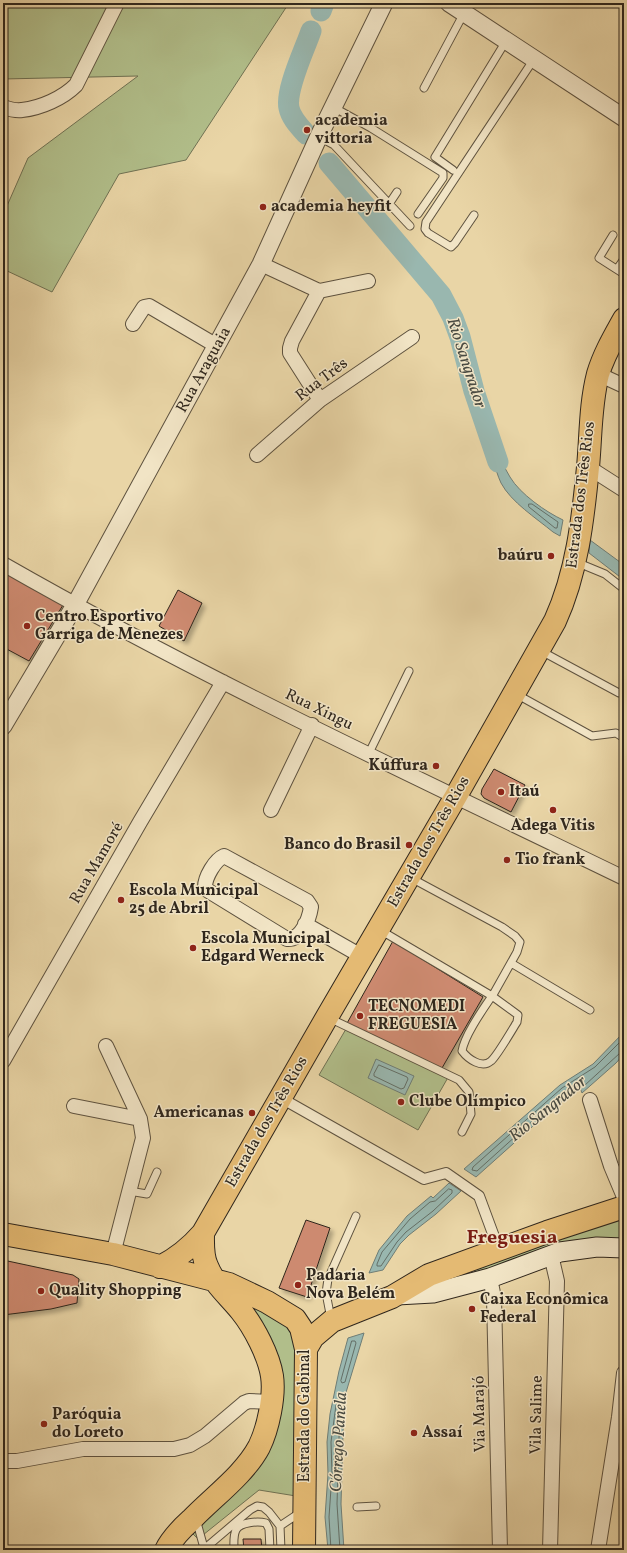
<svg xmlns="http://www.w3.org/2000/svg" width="627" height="1553" viewBox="0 0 627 1553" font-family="Vollkorn,serif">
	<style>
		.green { fill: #b1be8a; stroke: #707254 }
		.water { fill: #99b7af; stroke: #6f7d75 }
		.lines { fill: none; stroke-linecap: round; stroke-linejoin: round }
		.shore { stroke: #646f66; stroke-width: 1 }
		.river { stroke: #99b7af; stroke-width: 21 }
		.building { fill: #cd8a6f; stroke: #30271d; filter: url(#shadow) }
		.service-casing { stroke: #5e523f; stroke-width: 9 }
		.pedestrian-casing { stroke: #5e523f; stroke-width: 12 }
		.minor-casing { stroke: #5e523f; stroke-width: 16 }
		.tertiary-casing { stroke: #5e523f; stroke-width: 19 }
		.secondary-casing { stroke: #30271d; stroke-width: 21 }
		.primary-casing { stroke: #30271d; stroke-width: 24 }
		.service { stroke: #f1e4c5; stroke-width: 7 }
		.pedestrian { stroke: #f1e4c5; stroke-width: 10 }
		.minor { stroke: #f1e4c5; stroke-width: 14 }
		.tertiary { stroke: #f1e4c5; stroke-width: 17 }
		.secondary { stroke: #f1e4c5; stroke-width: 19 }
		.primary { stroke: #e4ba73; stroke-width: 22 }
		.poi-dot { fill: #8f2418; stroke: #f1e4c5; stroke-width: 1.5 }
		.labels { text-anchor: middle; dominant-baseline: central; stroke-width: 3; stroke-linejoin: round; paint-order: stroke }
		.poi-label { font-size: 16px; font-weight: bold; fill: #30271d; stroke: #f1e4c5; text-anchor: start }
		.street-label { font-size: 16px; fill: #30271d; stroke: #f1e4c5 }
		.water-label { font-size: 17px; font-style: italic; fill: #4a4b42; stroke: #f1e4c5 }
		.district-label { font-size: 20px; font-weight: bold; fill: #7a1f14; stroke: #f1e4c5 }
	</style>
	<defs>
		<filter id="shadow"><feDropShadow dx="3.5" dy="3.5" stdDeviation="2" flood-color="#0004"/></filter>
	</defs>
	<rect width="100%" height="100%" fill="#e9d5a6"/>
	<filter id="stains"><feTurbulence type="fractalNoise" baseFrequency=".005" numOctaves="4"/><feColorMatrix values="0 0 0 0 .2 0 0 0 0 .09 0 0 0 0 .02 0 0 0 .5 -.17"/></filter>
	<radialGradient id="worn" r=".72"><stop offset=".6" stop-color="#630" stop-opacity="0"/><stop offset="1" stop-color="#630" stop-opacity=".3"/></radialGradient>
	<!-- green -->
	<path class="green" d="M3,3h286l-103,157 -67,14 -67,118 -49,-23v-54l25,-57 110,-82 -135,3z
		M346,1029l104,45 -32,56 -99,-55z
		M624,1212v28l-142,32 -7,1 -2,-4z
		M236,1295l48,28 11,11 4,15 -3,147 -37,-6 -61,49 -9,-9 88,-109z"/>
	<!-- water -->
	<path class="water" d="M489,435c7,14 13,29 21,42 10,17 36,35 53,43l-3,16 -7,-4c-17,-14 -42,-30 -52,-49 -7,-15 -9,-32 -12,-48z
		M590,540l34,25v15l-35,-27z
		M624,1032v22l-8,9 -34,30 -2,-5 -29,22 -75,67 -12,-8 96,-84 33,-21z
		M376,1059l38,17 -9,19 -37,-17z
		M449,1183l12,8 -25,23 -27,21 -9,9 -17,26 -14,3 10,-23 28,-34 24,-20 2,2z
		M364,1333l-20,66 -3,105 3,46h-16l-3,-33 3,-43 -1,-32 3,-28 9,-43 9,-33z"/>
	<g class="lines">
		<!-- shore -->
		<path class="shore" d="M529,504h3l26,18 -1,6h-2l-26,-21z
			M624,1038l-29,29 -33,21 -89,79 -1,3 5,1 71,-64 29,-21 8,-1 35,-32 4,-1
			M379,1065l28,12 1,2 -4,9 -3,1 -27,-13v-2z
			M449,1189l3,1v3l-19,18 -27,21 -9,10 -16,24h-4v-2l5,-12 28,-33 20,-17 5,-1z
			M352,1341h3l1,2 -11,39 -3,1 -1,-2z
			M331,1550l-2,-33 3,-43 -1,-32 5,-37 2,-2 2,2 -3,99 3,46"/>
		<!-- river -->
		<path class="river" d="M321,11l3,-8
			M306,134c-7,-8 -15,-16 -17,-26 -4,-18 16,-59 22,-77
			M329,163l112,132 12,23 7,19 14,54 24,71"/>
	</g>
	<!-- building -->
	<path class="building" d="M3,569l60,36 -34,56 -26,-14z
		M178,590l24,13 -18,38 -25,-15z
		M494,769l31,16 -14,27 -27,-14 -3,-4 1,-5z
		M393,941l90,56 -41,71 -96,-43z
		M306,1220l24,8 -23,69 -28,-9z
		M3,1260l70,15 6,4 -2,24 -26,6 -48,6z
		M243,1539h18l1,11h-18z"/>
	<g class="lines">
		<!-- service casing -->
		<g class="service-casing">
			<path id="service" d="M424,88l40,-75
				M333,107l38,21 72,45v5l-25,36
				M319,137l15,8 76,81
				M453,170l-18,-13 71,-116
				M389,204l8,-12
				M474,215l-19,28 -4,4 -23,-14 -3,-4 1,-7 108,-163
				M613,235l-14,23 25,16
				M617,269l7,-10
				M576,562l29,12 19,15
				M541,651l78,42 5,-3
				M516,694l76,42 24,-3 8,5
				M369,753l40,-82
				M380,930l112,66 26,19 -1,7c-5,8 -20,34 -26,39 -9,8 -23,-2 -29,-10 3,-17 22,-43 32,-58l23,-41 3,-10 -5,-6 -13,-9 -91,-49
				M511,963l79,47
				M329,1018l130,62 10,12 2,22 -9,18
				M129,1191l18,3 10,-22
				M331,1319l-5,-26 2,-14 28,-63
				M357,1507l19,-1
				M196,1519l8,29
				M280,1526l21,-14
				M203,1550l47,-40 7,-4 6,1 6,5 11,14 1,24
				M234,1550c0,-6 -1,-14 2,-20 4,-8 22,-9 30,-7l3,6 1,21"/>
		</g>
		<!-- pedestrian casing -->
		<g class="pedestrian-casing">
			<path id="pedestrian" d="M281,1098l143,81 22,-6 33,23 20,54"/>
		</g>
		<!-- minor casing -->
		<g class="minor-casing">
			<path id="minor" d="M3,107c6,2 13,4 19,3 19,-2 41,-12 54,-25l41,-82
				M261,264l58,27
				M133,324l11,-17 5,-1 68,40
				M598,374l26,12
				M320,400l-30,-47v-5l2,-7 27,-50 49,-10
				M257,455l63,-55 92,-63
				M588,467l36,23
				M3,564c201,115 413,213 621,314
				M271,810l41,-85
				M224,856l83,45 4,6c-2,13 -10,33 -24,32l-80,-49 -2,-3c0,-10 10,-27 19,-31z
				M305,924l58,33
				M106,1046l34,73 3,19 -30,116
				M3,1061l137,-239 83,-140
				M590,1100l21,66 13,31
				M74,1106l66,13
				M490,1278l4,20 6,252
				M3,1460l2,1h12l66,-12h91l16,-4 15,-9 39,-33 5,-2 23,1
				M550,1550l7,-269 -6,-26
				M598,1550l21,-133 5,-44"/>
		</g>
		<!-- tertiary casing -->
		<g class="tertiary-casing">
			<path id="tertiary" d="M449,3l175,115
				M3,726l72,-121 186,-341 58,-128 65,-133"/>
		</g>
		<!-- secondary casing -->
		<g class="secondary-casing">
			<path id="secondary" d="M397,1295l36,-2 57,-15 70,-26 37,-5 27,1"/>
		</g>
		<!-- primary casing -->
		<g class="primary-casing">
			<path id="primary" d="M3,1234l110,20 116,30 38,18 28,17 6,9 5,21 -2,201
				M160,1267c18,-9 30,-19 43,-34l124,-216 129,-221 99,-175c22,-48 28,-102 33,-154 3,-31 2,-62 10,-93 6,-20 16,-37 26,-55
				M306,1349l7,-12 19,-16 60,-24 37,-22 118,-43 77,-25
				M166,1550c6,-12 15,-21 25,-30 22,-23 53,-45 68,-73 9,-18 16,-51 13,-71 -3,-20 -18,-49 -31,-65 -12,-15 -27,-27 -34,-45 -5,-10 -4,-23 -4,-33"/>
		</g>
		<!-- service -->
		<use href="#service" class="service"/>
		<!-- pedestrian -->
		<use href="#pedestrian" class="pedestrian"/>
		<!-- minor -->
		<use href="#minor" class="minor"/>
		<!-- tertiary -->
		<use href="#tertiary" class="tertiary"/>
		<!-- secondary -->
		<use href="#secondary" class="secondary"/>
		<!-- primary -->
		<use href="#primary" class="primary"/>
	</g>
	<!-- markers -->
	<g class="poi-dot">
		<circle cx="307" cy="130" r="4"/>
		<circle cx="263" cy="207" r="4"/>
		<circle cx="551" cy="556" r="4"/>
		<circle cx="27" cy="626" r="4"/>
		<circle cx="436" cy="766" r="4"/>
		<circle cx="501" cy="792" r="4"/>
		<circle cx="553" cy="810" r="4"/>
		<circle cx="409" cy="845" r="4"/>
		<circle cx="507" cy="860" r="4"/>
		<circle cx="121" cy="900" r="4"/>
		<circle cx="193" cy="948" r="4"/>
		<circle cx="360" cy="1016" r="4"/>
		<circle cx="401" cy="1102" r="4"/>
		<circle cx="252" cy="1113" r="4"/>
		<circle cx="298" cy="1285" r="4"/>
		<circle cx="41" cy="1291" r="4"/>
		<circle cx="472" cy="1309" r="4"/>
		<circle cx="44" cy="1424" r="4"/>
		<circle cx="414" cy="1433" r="4"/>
	</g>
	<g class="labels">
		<!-- poi labels -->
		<g class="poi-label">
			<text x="315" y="121">academia<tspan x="315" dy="18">vittoria</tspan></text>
			<text x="271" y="207">academia heyfit</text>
			<text x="543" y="556" text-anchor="end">baúru</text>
			<text x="35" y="617">Centro Esportivo<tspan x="35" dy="18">Garriga de Menezes</tspan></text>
			<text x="428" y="766" text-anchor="end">Kúffura</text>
			<text x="509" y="792">Itaú</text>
			<text x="553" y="826" text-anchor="middle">Adega Vitis</text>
			<text x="401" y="845" text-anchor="end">Banco do Brasil</text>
			<text x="515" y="860">Tio frank</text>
			<text x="129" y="891">Escola Municipal<tspan x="129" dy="18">25 de Abril</tspan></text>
			<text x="201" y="939">Escola Municipal<tspan x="201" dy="18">Edgard Werneck</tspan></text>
			<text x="368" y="1007">TECNOMEDI<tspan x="368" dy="18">FREGUESIA</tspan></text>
			<text x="409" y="1102">Clube Olímpico</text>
			<text x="244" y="1113" text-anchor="end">Americanas</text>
			<text x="306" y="1276">Padaria<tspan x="306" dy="18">Nova Belém</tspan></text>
			<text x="49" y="1291">Quality Shopping</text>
			<text x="480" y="1300">Caixa Econômica<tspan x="480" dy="18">Federal</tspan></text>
			<text x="52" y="1415">Paróquia<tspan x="52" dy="18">do Loreto</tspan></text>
			<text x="422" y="1433">Assaí</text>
		</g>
		<!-- street labels -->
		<g class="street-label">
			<text transform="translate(204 370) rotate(-61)">Rua Araguaia</text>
			<text transform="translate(322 380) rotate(-37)">Rua Três</text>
			<text transform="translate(581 495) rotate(-83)">Estrada dos Três Rios</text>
			<text transform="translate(319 710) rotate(26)">Rua Xingu</text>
			<text transform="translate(429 842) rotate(-60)">Estrada dos Três Rios</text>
			<text transform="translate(97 863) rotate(-60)">Rua Mamoré</text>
			<text transform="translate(267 1122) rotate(-60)">Estrada dos Três Rios</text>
			<text transform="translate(480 1414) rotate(-91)">Via Marajó</text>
			<text transform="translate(537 1415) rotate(-89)">Vila Salime</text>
			<text transform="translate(305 1416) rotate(-90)">Estrada do Gabinal</text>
		</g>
		<!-- water labels -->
		<g class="water-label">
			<text transform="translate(466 363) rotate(72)">Rio Sangrador</text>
			<text transform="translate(548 1109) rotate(-39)">Rio Sangrador</text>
			<text transform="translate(339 1442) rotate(-87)">Córrego Panela</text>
		</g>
		<!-- district labels -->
		<g class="district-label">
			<text x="512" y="1238">Freguesia</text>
		</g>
	</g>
	<!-- margin -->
	<rect width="627" height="1553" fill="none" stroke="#e9d5a6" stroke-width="16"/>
	<rect x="4" y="4" width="619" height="1545" fill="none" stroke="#30271d" stroke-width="2"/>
	<rect x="8" y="8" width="611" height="1537" fill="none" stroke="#30271d"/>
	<rect width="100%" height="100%" filter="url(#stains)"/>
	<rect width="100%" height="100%" fill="url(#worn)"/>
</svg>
